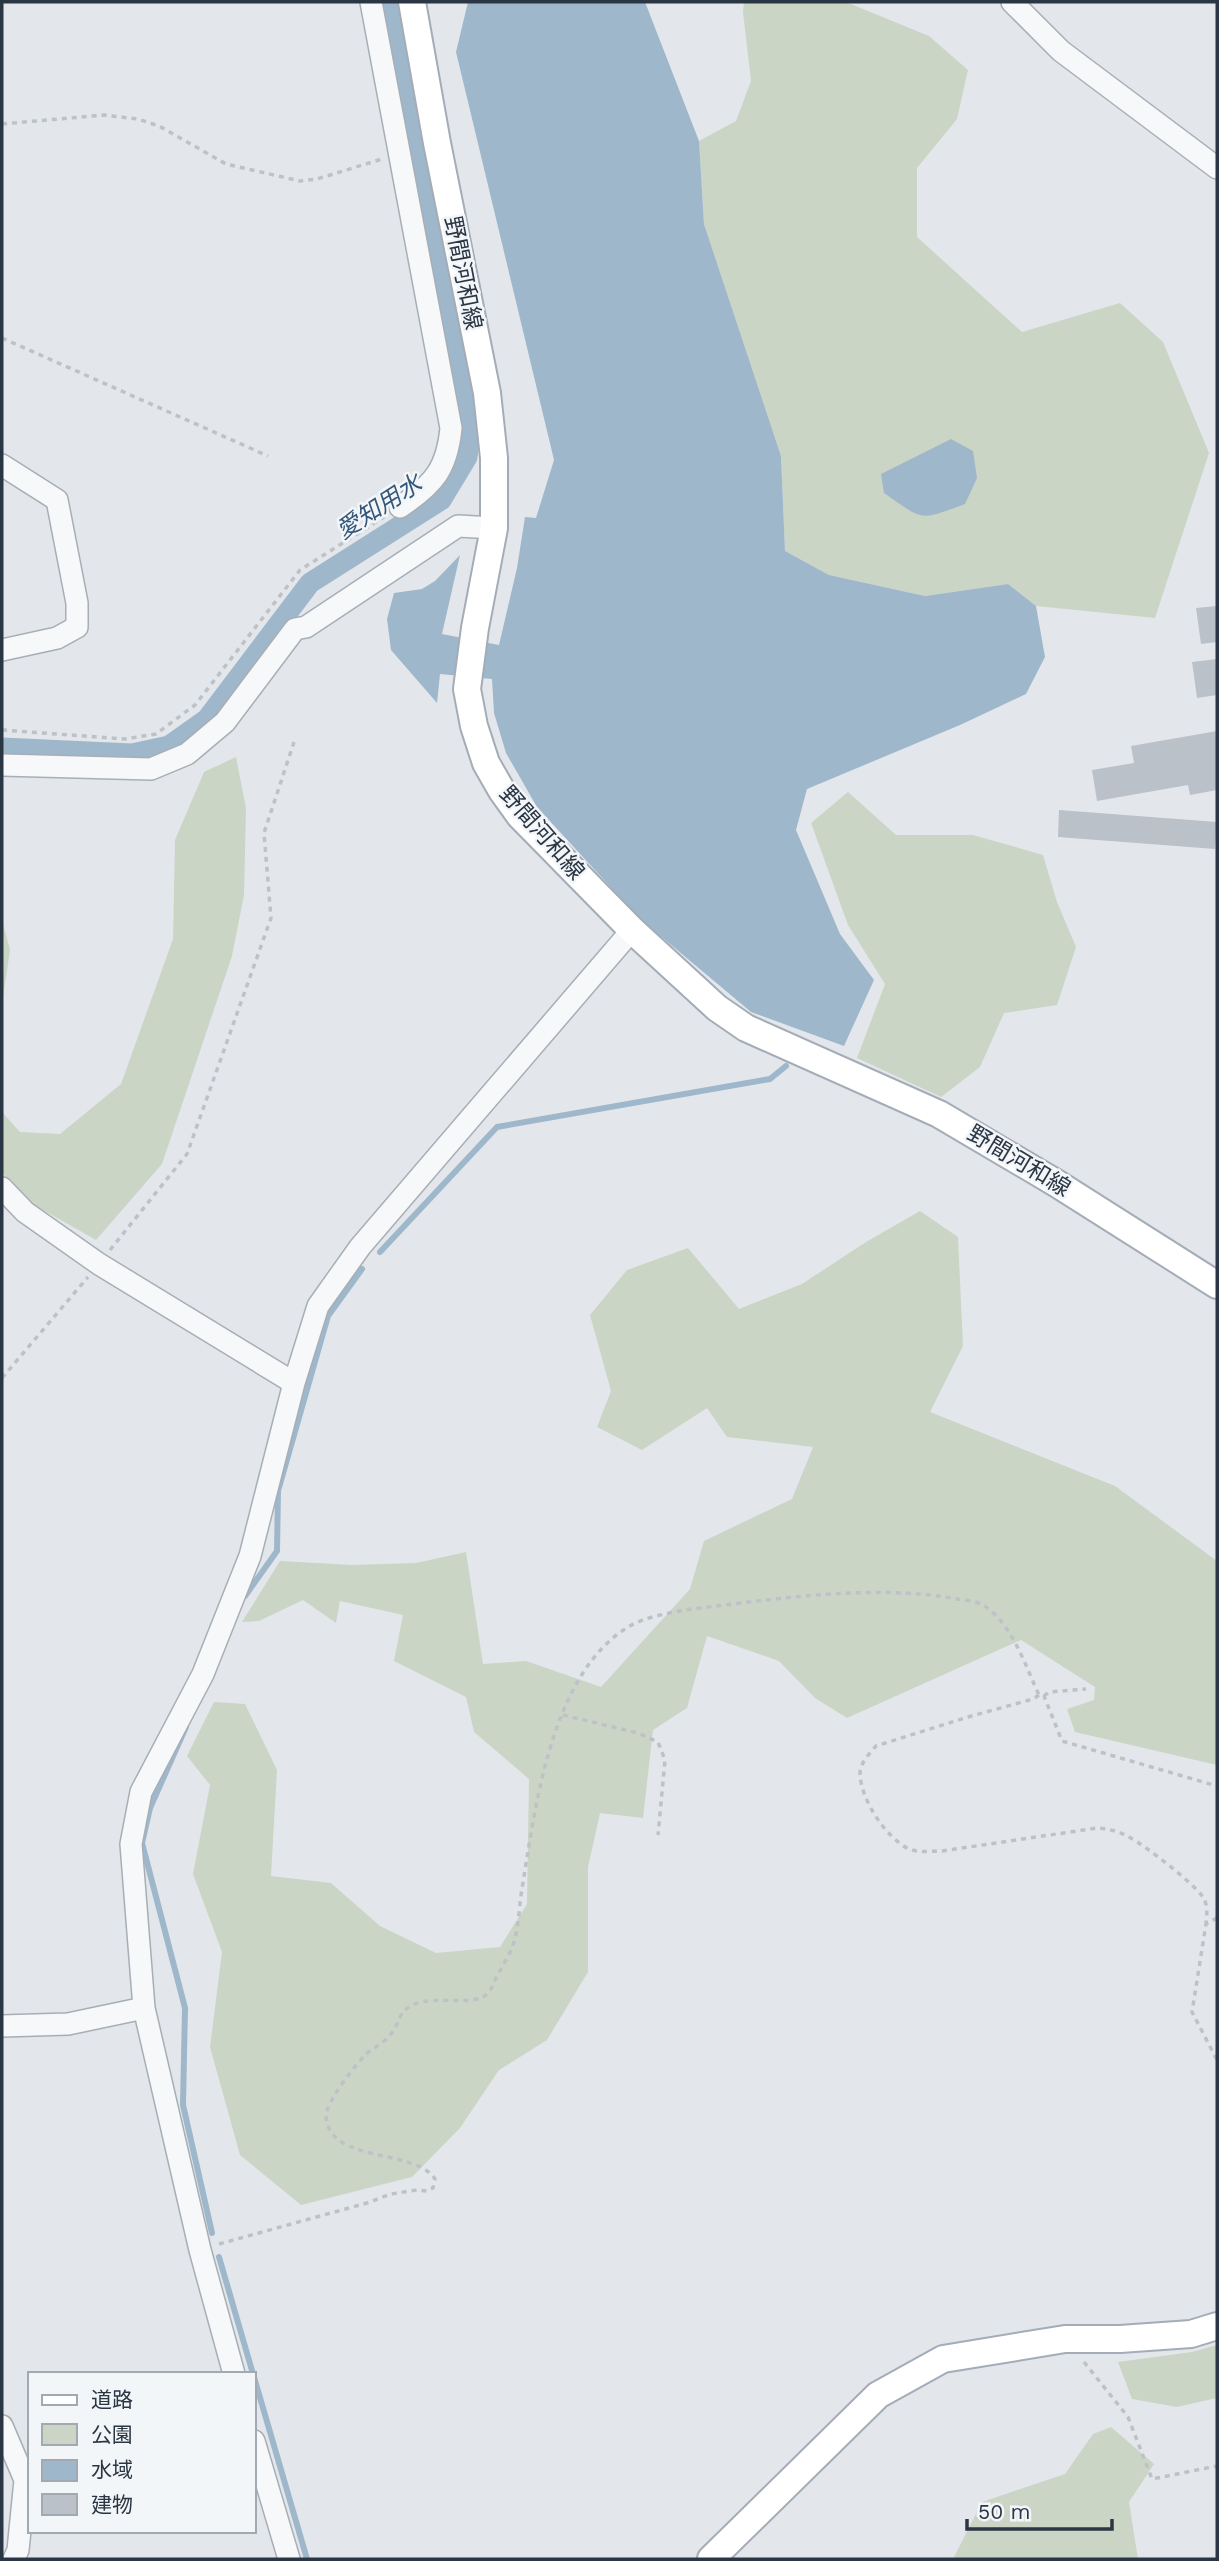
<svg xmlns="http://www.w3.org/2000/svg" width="1219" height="2561" viewBox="0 0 1219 2561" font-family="'Work Sans','Noto Sans JP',sans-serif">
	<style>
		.green { fill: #cad5c5 }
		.water { fill: #9fb7cb }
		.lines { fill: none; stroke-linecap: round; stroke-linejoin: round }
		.stream { stroke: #9fb7cb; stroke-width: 6 }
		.canal { stroke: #9fb7cb; stroke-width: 21 }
		.building { fill: #bbc1c9 }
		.minor-casing { stroke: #a8aeb6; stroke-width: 24 }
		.major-casing { stroke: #a3acb7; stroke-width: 30 }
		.path { stroke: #bdc2c7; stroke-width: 3.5; stroke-dasharray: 5 5; stroke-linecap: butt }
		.minor { stroke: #f6f8fa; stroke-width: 21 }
		.major { stroke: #fff; stroke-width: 26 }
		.labels { text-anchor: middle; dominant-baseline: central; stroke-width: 5; stroke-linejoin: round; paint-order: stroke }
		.street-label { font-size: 23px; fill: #2b3644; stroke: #f3f6f9 }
		.water-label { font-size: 24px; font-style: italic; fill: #345779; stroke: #f3f6f9 }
	</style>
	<rect width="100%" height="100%" fill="#e3e7ec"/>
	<!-- green -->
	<path class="green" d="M744,2h102l83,34 39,34 -11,49 -40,49v69l105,95 98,-29 43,39 46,111 -54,165 -119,-12 -28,-22 -83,12 -96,-21 -44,-24 -4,-95 -77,-232 -5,-83 37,-20 15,-40 -8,-69z
		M236,757l10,51 -2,87 -12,61 -70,208 -66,76 -67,-38 -27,-29v-61l18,20 40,2 61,-50 52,-145 2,-99 29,-68z
		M848,792l48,43h77l70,20 14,47 19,45 -19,58 -53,8 -24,54 -39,30 -84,-39 28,-74 -37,-59 -37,-102z
		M2,920l8,30 -8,54z
		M920,1211l38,26 5,109 -33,66 185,74 102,75v204l-142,-33 -8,-23 27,-9 1,-13 -74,-47 -174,78 -32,-20 -36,-37 -72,-25 -20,72 -34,22 -10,88 -43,-5 -12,54v105l-41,68 -48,30 -39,58 -48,49 -111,28 -61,-50 -30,-108 12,-95 -29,-78 17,-89 -23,-29 27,-54 31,2 32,66 -6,106 60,7 49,43 56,27 64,-6 27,-43 2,-125 -55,-47 -8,-35 -72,-36 9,-46 -63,-14 -4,22 -33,-23 -44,21 -17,1 38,-61 72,4 64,-2 50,-11 17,112 43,-3 75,26 89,-98 14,-48 88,-42 21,-52 -86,-10 -20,-29 -65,42 -45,-23 14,-36 -21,-76 37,-45 61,-22 51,61 63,-25 64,-42z
		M1217,2345v53l-40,9 -45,-8 -14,-37 74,-10z
		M1111,2427l43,37 -25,38 9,57h-185l29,-57 83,-28 28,-40z"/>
	<!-- water -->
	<path class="water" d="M468,2h177l54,139 5,83 77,232 4,95 44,24 96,21 83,-12 28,22 9,51 -19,37 -66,31 -153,64 -11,41 44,104 34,46 -30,66 -93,-34 -112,-94 -102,-111 -31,-54 -12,-40 -2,-34 -52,-5 -3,29 -46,-53 -4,-31 7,-26 28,-4 13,-8 25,-26 -18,79 57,11 18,-77 8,-51 11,1 18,-58 -98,-408z
		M951,439l22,12 4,27 -12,26c-46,17 -41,17 -81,-11l-3,-19z"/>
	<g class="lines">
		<!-- stream -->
		<path class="stream" d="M380,1252l117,-125 273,-48 16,-13
			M245,1596l32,-45 1,-60 50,-175 34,-47
			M186,1727l-36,81 -8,35 43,165 -2,97 29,128
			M219,2257l34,117
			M254,2377l53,182"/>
		<!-- canal -->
		<path class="canal" d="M2,748l130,6 37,-8 38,-27 103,-136 131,-83 26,-43 3,-27 -76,-394 -5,-34"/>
	</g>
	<!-- building -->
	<path class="building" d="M1217,606v36l-16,2 -5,-36z
		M1217,659v36l-20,3 -5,-36z
		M1217,731v59l-27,5 -2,-10 -91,16 -5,-31 42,-7 -3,-17z
		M1059,810l158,12 -2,27 -157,-12z"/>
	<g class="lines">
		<!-- minor casing -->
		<g class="minor-casing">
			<path id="minor" d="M371,2l80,426c-4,41 -17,56 -51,79
				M1012,2l49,49 156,117
				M2,465l55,35 20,103v24l-20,11 -55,12
				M2,765l149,4 36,-15 38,-32 70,-93 11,-2 152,-101 36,2
				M2,1188l23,24 74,52 195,119
				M2,2026l66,-2 76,-16
				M234,2374l-34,-124 -56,-242 -13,-164 10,-52 62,-118 47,-118 44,-173 24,-77 42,-59 272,-317
				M2,2426l23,54 -7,70 -4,9
				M254,2441l35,118"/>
		</g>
		<!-- major casing -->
		<g class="major-casing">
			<path id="major" d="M412,2l25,141 50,250 7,65v70l-19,100 -8,61 7,37 12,37 16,28 18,25 112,114 85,78 29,20 193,86 117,69 161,102
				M711,2559l167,-164 65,-36 122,-20h55l71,-5 26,-8"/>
		</g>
		<!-- path -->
		<path class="path" d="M2,124l102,-9 34,4 21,7 67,38 74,17 17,-2 65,-20
			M2,338l266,118
			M2,730l123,9 31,-5 39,-29 105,-135 84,-53
			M110,1250l77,-96 84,-236 -7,-85 30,-91
			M2,1378l86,-101
			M1039,1695l-6,4 -65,18 -92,29c-7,8 -16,17 -16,28 1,26 26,64 49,75 11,4 22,2 33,2l155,-23c11,1 22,3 32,9 18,10 62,44 74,60 5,8 4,18 3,27
			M1044,1696l5,-4 37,-3
			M563,1715l75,18 20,9 7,18 -7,75
			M1217,1918l-11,6 -14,88 25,48
			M219,2244l148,-41 24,-9 26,-4 10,1 6,-3 2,-9c-20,-31 -105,-15 -109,-62 -1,-14 29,-51 39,-62 8,-7 19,-12 25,-20 12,-13 6,-23 25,-31 22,-9 59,3 72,-10 5,-4 7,-13 10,-18 5,-9 11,-19 15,-28 6,-16 7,-36 9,-53 14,-84 28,-219 107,-268 16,-10 38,-13 56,-17 84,-10 189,-27 273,-11 8,1 19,2 26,6 29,18 42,60 56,90l5,1 18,45 155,45
			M1084,2362l44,55 24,62 65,-13"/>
		<!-- minor -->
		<use href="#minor" class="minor"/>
		<!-- major -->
		<use href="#major" class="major"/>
	</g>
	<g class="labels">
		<!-- street labels -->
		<g class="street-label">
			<text transform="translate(463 273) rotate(79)">野間河和線</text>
			<text transform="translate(542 833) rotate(49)">野間河和線</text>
			<text transform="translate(1019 1161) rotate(31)">野間河和線</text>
		</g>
		<!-- water labels -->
		<g class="water-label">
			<text transform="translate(379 507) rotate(-33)">愛知用水</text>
		</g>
	</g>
	<!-- border -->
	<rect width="1219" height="2561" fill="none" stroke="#2b3644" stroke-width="7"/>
	<!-- legend -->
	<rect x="28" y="2372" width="228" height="161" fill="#f3f6f9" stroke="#a3a9b1" stroke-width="2"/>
	<rect x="42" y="2395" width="35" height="10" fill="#ffffff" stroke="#a3a9b1" stroke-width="2"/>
	<text x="91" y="2407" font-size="21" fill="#2b3644">道路</text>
	<rect x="42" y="2424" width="35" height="21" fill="#cad5c5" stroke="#a3a9b1" stroke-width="2"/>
	<text x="91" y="2442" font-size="21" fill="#2b3644">公園</text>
	<rect x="42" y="2460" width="35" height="21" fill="#9fb7cb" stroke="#a3a9b1" stroke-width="2"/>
	<text x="91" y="2477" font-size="21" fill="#2b3644">水域</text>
	<rect x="42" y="2494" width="35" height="21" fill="#bbc1c9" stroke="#a3a9b1" stroke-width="2"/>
	<text x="91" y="2512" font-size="21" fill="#2b3644">建物</text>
	<!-- scale -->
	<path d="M967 2519v10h145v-10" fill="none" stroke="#2b3644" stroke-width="3.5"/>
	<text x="978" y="2519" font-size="21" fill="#2b3644" stroke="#f3f6f9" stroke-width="5" paint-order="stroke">50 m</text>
</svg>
